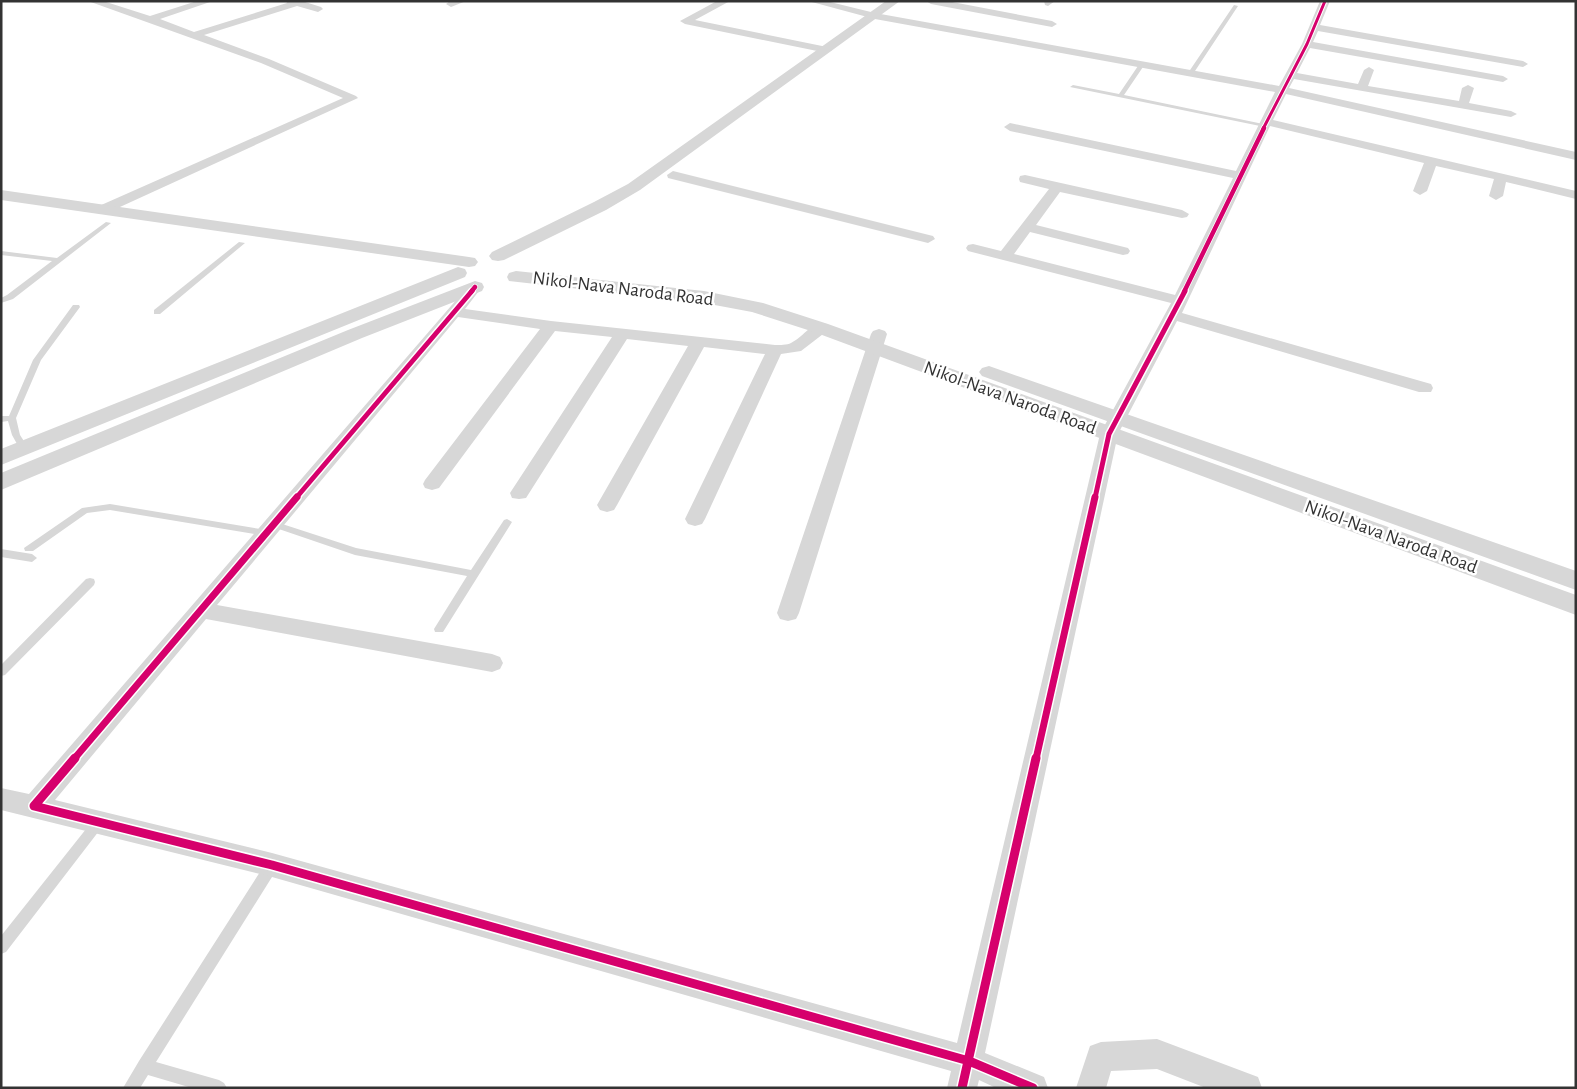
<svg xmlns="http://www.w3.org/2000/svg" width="1577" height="1089" viewBox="0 0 1577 1089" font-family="'Alegreya Sans',sans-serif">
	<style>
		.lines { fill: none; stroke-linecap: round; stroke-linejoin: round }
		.service { fill: #d7d7d7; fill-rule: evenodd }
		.minor { fill: #d7d7d7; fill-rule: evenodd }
		.tertiary { fill: #d7d7d7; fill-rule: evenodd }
		.cycleway-far4-casing { stroke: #fff; stroke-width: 5 }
		.cycleway-far3-casing { stroke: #fff; stroke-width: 6 }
		.cycleway-far2-casing { stroke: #fff; stroke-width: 8 }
		.cycleway-far1-casing { stroke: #fff; stroke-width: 10 }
		.cycleway-casing { stroke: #fff; stroke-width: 12 }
		.cycleway-far4 { stroke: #d6006c; stroke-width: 3 }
		.cycleway-far3 { stroke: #d6006c; stroke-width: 4.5 }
		.cycleway-far2 { stroke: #d6006c; stroke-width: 5 }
		.cycleway-far1 { stroke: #d6006c; stroke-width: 7 }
		.cycleway { stroke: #d6006c; stroke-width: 9 }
		.labels { text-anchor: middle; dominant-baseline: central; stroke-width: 5; stroke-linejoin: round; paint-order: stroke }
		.street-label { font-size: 19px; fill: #333; stroke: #fff }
	</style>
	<rect width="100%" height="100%" fill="#fff"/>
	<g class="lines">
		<!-- service -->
		<path class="service" d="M1234,5l4,1 -45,68h-4l-1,-1z
			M1142,62l3,2 -21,31 144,30 -3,2 -195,-40 3,-2 46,9 21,-31z
			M106,222l5,1 -98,76 -12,4v-5l6,-3 45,-34 -51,-6v-4l56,7z
			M239,242l6,1 -85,71h-6v-4z
			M73,305h6l1,2 -39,53 -25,58 4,17 9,14 -5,3 -3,-1 -9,-16 -4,-14 -7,1v-6h8l24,-56z
			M110,504l156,26 5,3 -5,3 -156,-26 -23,3 -54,38h-8l-1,-3 58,-40z
			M507,519l5,3 -69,110h-8l-1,-3 33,-53 -112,-21 -85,-29 -2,-2 5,-3 83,27 115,22 33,-50z
			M1,549l31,5 5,4 -5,4 -31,-5z
			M90,578l4,1 1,3 -1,3 -89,90 -4,1v-11l85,-86z
			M98,817l4,2 2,4 -2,4 -96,125 -5,2v-18l93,-117z
			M272,859l5,2 2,4 -2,4 -121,193 63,18 5,3 3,5h-35l-44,-13 -8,13h-17l16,-27 128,-200z"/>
		<!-- minor -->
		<path class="minor" d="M88,1h15l47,15 47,-15h16l-53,18 34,13 93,-29 -1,-2h16l19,6 2,2 -5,3 -21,-6 -93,29 65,24 87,37 2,2 -249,114h-10l-2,-3 2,-3 244,-108 -82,-35z
			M450,1h16l-15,6 -5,-3z
			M717,1h13l-35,19 132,27 5,3 -5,3 -142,-29 -5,-3z
			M808,1h18l49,12 404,73 23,-42 18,-43h10l-10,24 203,36 5,3 -5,3 -205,-36 -5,11 190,34 5,3 -5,3 -193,-34 -13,25 61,11 6,-14 5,-3 5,3 -6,16 91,15 3,-13 6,-3 6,3 -5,15 42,8 6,3 -6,3 -217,-38 -5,9 287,64v8l-290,-66 -13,26 303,71v8l-70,-17 -3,14 -7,4 -7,-4 5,-17 -58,-13 -9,25 -7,4 -7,-4 11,-28 -154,-37 -88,187 249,71 2,4 -2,4h-12l-242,-71 -59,113 -133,619 59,24 4,11h-52l-17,-8 -2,8h-30l4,-17 -679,-194 -271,-67v-22l28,6 441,-510h10l2,3 -17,22 86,12 224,24c5,0 12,0 16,-2 13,-6 20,-22 36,-18l2,3 -2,3 -26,20 -20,3 -76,165 -3,5 -7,2 -7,-2 -3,-5 80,-165 -61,-7 -87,158 -3,5 -7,2 -7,-2 -3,-5 91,-159 -61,-7 -101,159 -7,1 -7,-1 -2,-5 102,-156 -57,-6 -116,157 -7,2 -7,-2 -2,-4 2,-4 115,-151 -82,-12 -241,288 275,49 8,3 3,6 -3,6 -8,3 -286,-53 -151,181 217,53 685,190 143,-609 71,-131 -203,-52 -2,-3 2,-3 5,-1 28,7 48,-62 -29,-7 -1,-3 1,-3 5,-1 157,35 7,4 -2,3 -5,1 -122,-26 -24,33 92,23 2,3 -2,3 -5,1 -93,-23 -16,22 161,41 58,-117 -223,-47 -6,-4 6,-4 226,48 39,-79 -400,-73z
			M926,1h21l105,20 5,3 -5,3 -121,-23z
			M1044,1h11l-7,5 -3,-1z
			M673,171l260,65 2,3 -7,4 -260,-65 -1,-3z
			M879,329l6,2 2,3 -88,279 -3,6 -8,2 -8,-2 -3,-6 94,-279 2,-3z
			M1157,1039l101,38 4,11h-56l-49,-19 -46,2 -5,17h-30l14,-42 11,-4z"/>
		<!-- tertiary -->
		<path class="tertiary" d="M886,1h14l-260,189 -34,20 -102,50 -6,1 -6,-1 -3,-4 3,-4 102,-50 34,-18z
			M1,190l468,67 6,1 3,4 -3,4 -6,1 -468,-67z
			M458,267l7,2 2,4 -2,4 -464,188v-16z
			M516,271l188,20 59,12 65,21 748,271v20l-762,-283 -62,-20 -48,-9 -195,-22 -2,-4 2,-4z
			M475,281l7,2 2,4 -2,4 -120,47 -361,152v-17l347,-143z
			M989,366l587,205v19l-594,-214 -3,-4 3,-4z"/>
		<!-- cycleway-far4 casing -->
		<g class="cycleway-far4-casing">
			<path id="cycleway-far4" d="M1263,129l44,-85 18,-43"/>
		</g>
		<!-- cycleway-far3 casing -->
		<g class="cycleway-far3-casing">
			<path id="cycleway-far3" d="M471,292l4,-5
				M1184,292l80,-164"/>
		</g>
		<!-- cycleway-far2 casing -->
		<g class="cycleway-far2-casing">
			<path id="cycleway-far2" d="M296,498l176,-207
				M1095,498l14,-64 76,-143"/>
		</g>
		<!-- cycleway-far1 casing -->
		<g class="cycleway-far1-casing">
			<path id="cycleway-far1" d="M74,759l223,-262
				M1036,759l59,-262"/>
		</g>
		<!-- cycleway casing -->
		<g class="cycleway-casing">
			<path id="cycleway" d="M75,758l-41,48 238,59 697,196 64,27
				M962,1088l74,-330"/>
		</g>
		<!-- cycleway-far4 -->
		<use href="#cycleway-far4" class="cycleway-far4"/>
		<!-- cycleway-far3 -->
		<use href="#cycleway-far3" class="cycleway-far3"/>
		<!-- cycleway-far2 -->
		<use href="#cycleway-far2" class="cycleway-far2"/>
		<!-- cycleway-far1 -->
		<use href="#cycleway-far1" class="cycleway-far1"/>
		<!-- cycleway -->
		<use href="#cycleway" class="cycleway"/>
	</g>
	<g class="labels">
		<!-- street labels -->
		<g class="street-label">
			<text transform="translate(623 289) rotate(7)">Nikol-Nava Naroda Road</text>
			<text transform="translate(1010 398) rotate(20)">Nikol-Nava Naroda Road</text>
			<text transform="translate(1391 537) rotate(20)">Nikol-Nava Naroda Road</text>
		</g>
	</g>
	<!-- border -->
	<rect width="1577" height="1089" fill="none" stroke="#333333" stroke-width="5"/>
</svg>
